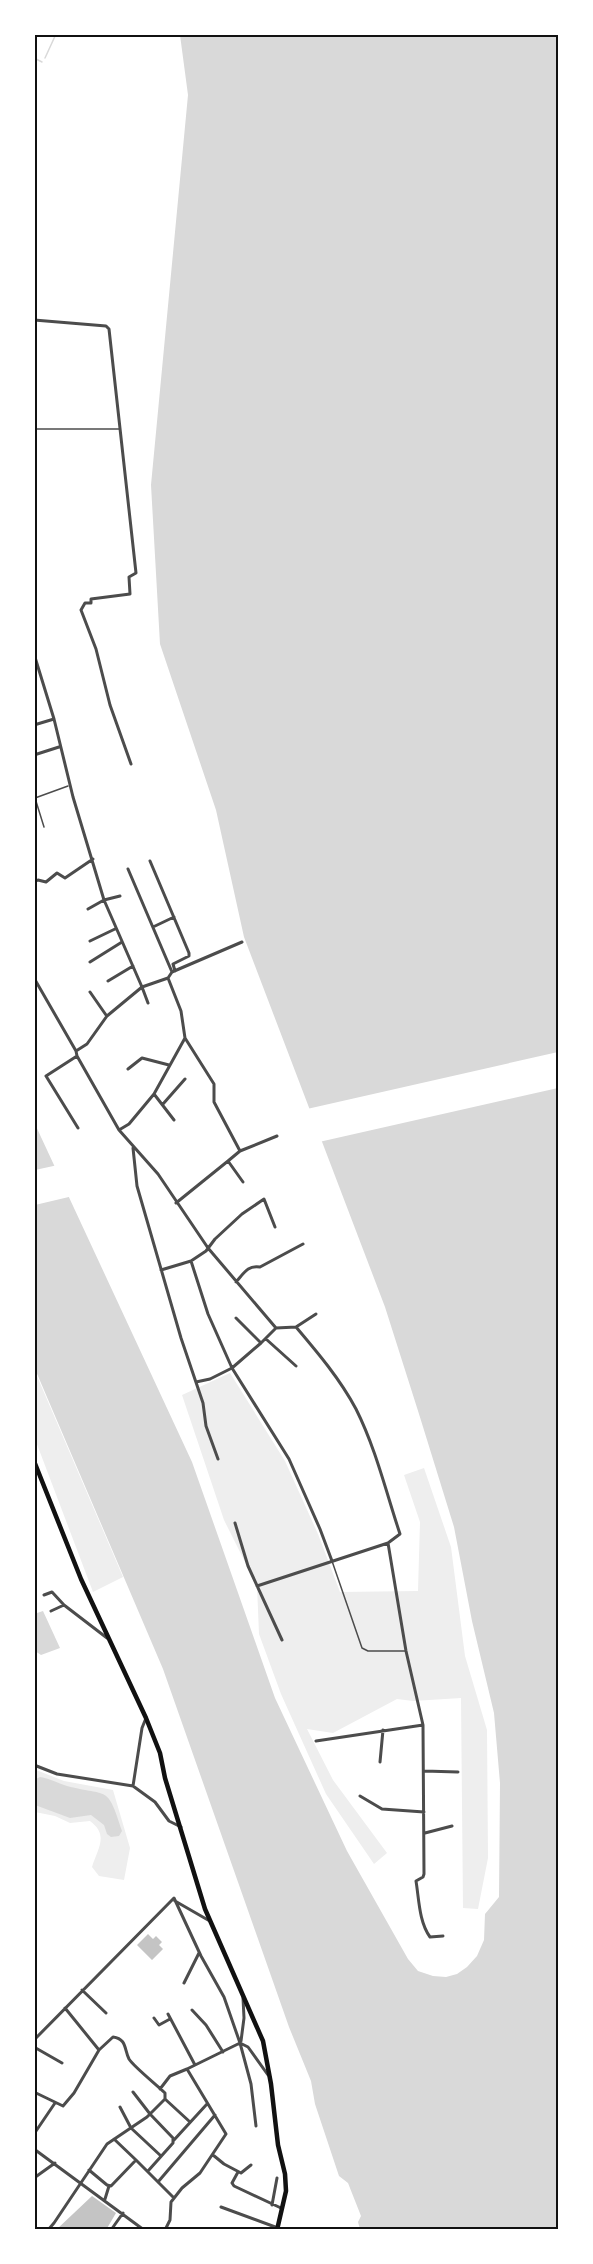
<svg xmlns="http://www.w3.org/2000/svg" width="593" height="2264" viewBox="0 0 593 2264" font-family="'PT Sans',sans-serif">
	<style>
		.green { fill: #eee }
		.water { fill: #d9d9d9 }
		.pier { fill: #fff }
		.lines { fill: none; stroke-linecap: round; stroke-linejoin: round }
		.stream { stroke: #d9d9d9; stroke-width: 1.5 }
		.building { fill: #c4c4c4 }
		.service { stroke: #4c4c4c; stroke-width: 1.5 }
		.minor { stroke: #4c4c4c; stroke-width: 3 }
		.primary { stroke: #111; stroke-width: 4.5 }
		.neatline { fill: none; stroke: #111; stroke-width: 2 }
	</style>
	<rect width="100%" height="100%" fill="#fff"/>
	<!-- green -->
	<path class="green" d="M34,1369l89,208 -30,15 -58,-153z
		M230,1373l55,88 33,73 22,58 78,-1 2,-69 -16,-47 20,-7 27,79 14,109 22,74 1,128 -10,51 -15,-1 -2,-210 -48,3 -16,-2 -64,34 -26,-4 26,51 54,73 -13,11 -48,-70 -45,-100 -22,-60 -2,-48 -33,-66 -42,-125z
		M36,1770l28,11 49,9 17,58 -6,32 -25,-4 -7,-9c6,-19 17,-32 -2,-46l-20,2 -15,-7 -20,-4z"/>
	<!-- water -->
	<path class="water" d="M180,35h378v2194h-198l-2,-7 3,-6 -13,-33 -9,-7 -24,-72 -4,-23 -22,-54 -126,-358 -128,-300 -1,-247 158,340 83,236 72,153 61,108 10,12 15,5 13,1 11,-3 10,-7 10,-11 7,-16 1,-26 14,-17 1,-114 -6,-70 -22,-92 -18,-94 -35,-113 -34,-107 -141,-370 -28,-127 -56,-166 -9,-159 37,-390z
		M43,1611l17,37 -19,7 -6,-4 -1,-37z
		M40,1777c9,1 17,6 27,9 42,11 40,-2 55,45l-3,5 -8,1 -4,-3 -3,-9 -13,-10 -21,3 -35,-13 1,-26z"/>
	<!-- pier -->
	<path class="pier" d="M558,1052v36l-239,54 -12,-33z
		M58,1165l15,31 -38,9v-35z"/>
	<g class="lines">
		<!-- stream -->
		<path class="stream" d="M34,58l8,4
			M45,58l11,-24"/>
	</g>
	<!-- building -->
	<path class="building" d="M148,1934l5,5 3,-3 6,6 -3,3 4,4 -11,11 -15,-15z
		M92,2196l24,17 -10,17h-50z"/>
	<g class="lines">
		<!-- service -->
		<path class="service" d="M34,429h85
			M44,827l-9,-29 33,-12
			M332,1561l30,87 6,3h37"/>
		<!-- minor -->
		<path class="minor" d="M34,320l72,6 3,3 27,244 -7,4 1,17 -39,5v4h-6l-4,7 15,39 14,56 21,59
			M34,654l20,65 19,78 31,103 38,87 -35,29 -20,28 -11,7 1,5 42,74 39,44 50,74 68,80 20,-1c22,26 44,52 60,82 20,40 30,83 44,125l-12,9 18,108 17,74 1,149 -1,3 -7,4c3,18 3,41 14,56l13,-1
			M34,725l20,-6
			M34,755l25,-8
			M150,861l39,92v3l-16,8 2,7
			M128,869l44,103
			M34,882l4,-2 8,2 11,-9 8,5 28,-19
			M88,909l16,-9 16,-4
			M153,927l21,-10
			M90,941l25,-12
			M90,962l32,-20
			M34,978l42,73
			M108,981l25,-15
			M90,992l16,23
			M148,1003l-6,-16 26,-9 4,-6 70,-30
			M185,1038l29,46v18l26,49
			M77,1056l-31,20 32,52
			M128,1069l14,-11 27,7
			M154,1094l20,26
			M163,1104l22,-25
			M119,1130l10,-6 25,-30 31,-56 -4,-27 -13,-33
			M133,1148l4,38 44,152 22,65 3,23 12,33
			M228,1161l12,-10 37,-15
			M176,1203l52,-42 15,21
			M191,1261l17,53 24,54 -22,11 -14,3
			M161,1270l30,-9 15,-10 9,-12 27,-25 22,-15 11,28
			M236,1282c8,-9 12,-17 24,-15l43,-23
			M236,1318l25,25
			M296,1327l20,-13
			M276,1328l-15,15 -29,25 57,91 31,70 12,32
			M266,1339l30,27
			M235,1523l13,43 34,74
			M257,1586l131,-43
			M44,1595l8,-3 12,13
			M51,1611l13,-6 43,33
			M316,1741l107,-16
			M380,1762l3,-32
			M34,1765l23,9 76,12 22,16 14,19 12,6
			M424,1771l34,1
			M133,1786l9,-58 4,-10
			M360,1796l22,13 42,3
			M425,1833l27,-7
			M175,1901l33,19
			M184,1983l15,-30
			M82,1990l24,23
			M65,2008l34,42 14,-13c14,2 11,12 16,22 5,8 28,26 36,34v6l25,23
			M192,2010l14,15 17,27
			M168,2014l27,51
			M154,2018l5,7 11,-6
			M34,2040l140,-142 27,58 23,41 16,46 11,41 5,42
			M241,2041l3,-23 -1,-20
			M34,2047l28,16
			M34,2070h1
			M160,2089l10,-13 17,-7
			M34,2092l29,14 11,-13 25,-43
			M133,2092l17,22 23,24v5l-25,28
			M120,2107l11,21 30,28
			M34,2134l21,-31
			M114,2139l22,21
			M174,2140l33,-36
			M34,2149l110,81
			M213,2155l11,9 17,9 10,-8
			M89,2170l18,15 4,1 25,-26 38,38
			M238,2172l-6,11 2,3 47,22
			M34,2178l21,-15
			M158,2182l57,-67
			M105,2199l4,-13
			M272,2205l5,-27
			M221,2207l57,21
			M48,2230l6,-7 53,-79 40,-27 18,-18
			M111,2230l12,-17
			M165,2230l5,-10 1,-18 11,-14 18,-15 26,-39 -39,-65 53,-26 8,4 20,28"/>
		<!-- primary -->
		<path class="primary" d="M34,1461l47,118 65,139 14,35 5,25 40,131 58,132 8,43 7,61 7,29 1,17 -9,39"/>
	</g>
	<!-- border -->
	<rect width="593" height="2264" fill="none" stroke="#ffffff" stroke-width="72"/>
	<rect x="36" y="36" width="521" height="2192" class="neatline"/>
</svg>
